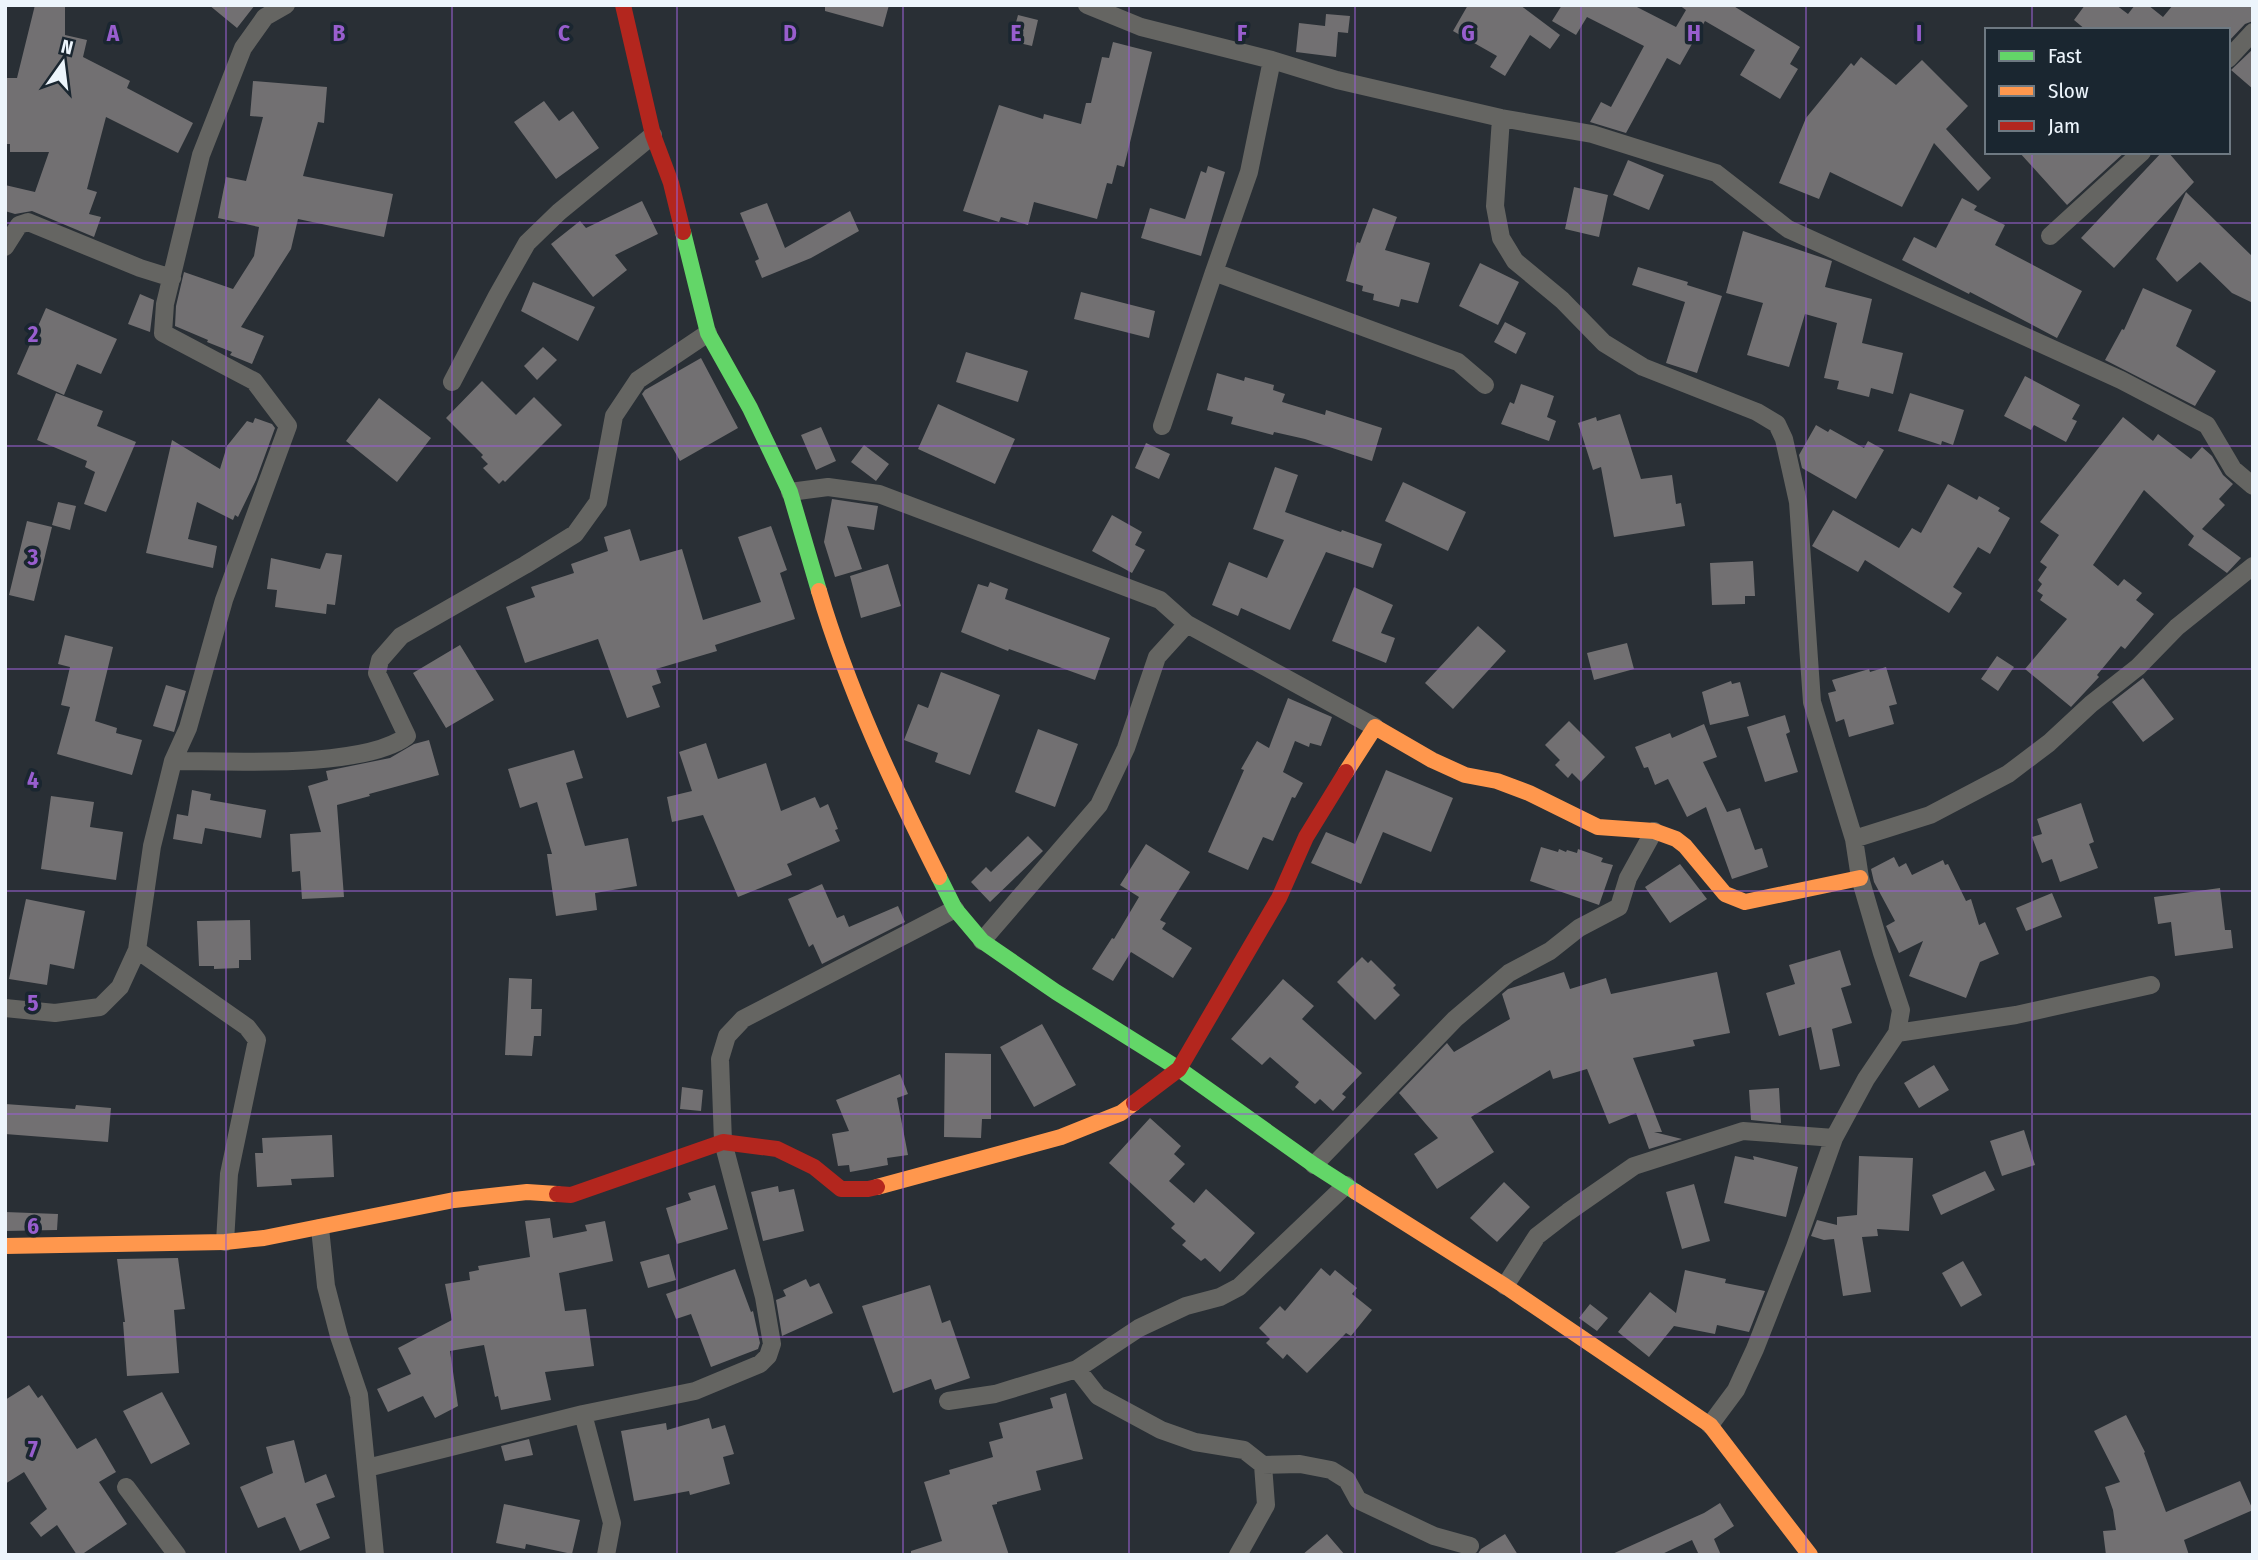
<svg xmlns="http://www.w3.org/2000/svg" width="2258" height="1560" viewBox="0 0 2258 1560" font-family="'Fira Sans Condensed',sans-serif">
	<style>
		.building { fill: #727072 }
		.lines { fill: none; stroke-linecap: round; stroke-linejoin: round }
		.street { stroke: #656562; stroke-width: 18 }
		.fast { stroke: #63d668; stroke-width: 16 }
		.slow { stroke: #ff974d; stroke-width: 16 }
		.jam { stroke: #b3261e; stroke-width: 16 }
		.grid { fill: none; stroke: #985ece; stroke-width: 2; stroke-opacity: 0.55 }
		.grid-label { font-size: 23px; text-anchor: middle; font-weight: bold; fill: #985ece; stroke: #1a2630; stroke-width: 7; stroke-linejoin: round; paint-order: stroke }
	</style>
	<rect width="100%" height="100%" fill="#292f35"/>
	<!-- building -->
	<path class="building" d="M35,5h30v30l22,5 -4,17 47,24 -3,7 66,35 -15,30 -72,-36 -19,72 10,3 -8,22 12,3 -7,20 -62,-26 -17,3 -10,-3v-26l30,7 14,-40h-39v-8h-5v-66h12z
		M209,5h46l-18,23z
		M825,5h64l-6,22 -58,-16z
		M1468,5h52l40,30 -10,14 -20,-14 -25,41 -15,-9 7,-11 -44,-25z
		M1562,5h71l43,22 10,-17 -7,-5h53l68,42 -10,17 8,5 -18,30 -40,-24 15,-25 -50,-29 -25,44 -13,-7 -41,75 -36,-11 11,-20 10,5 33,-61 -57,-29 -11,18 -24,-14z
		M2085,5h31l12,9 7,-9h13l15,12 10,-12h80v16l-8,3 -17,18v-12h-142l-12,-10z
		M1326,14l24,2 -2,17 -10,-1 -2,25 -40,-5 3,-29 26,3z
		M1018,15l20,5 -6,26 -21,-5z
		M1113,42l39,10 -28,115 -7,-2 -5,19 -5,-1 -10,36 -63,-17 -6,23 -27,-8 -2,5 -36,-11 36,-106 44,14 1,-5 37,10 5,-21h5l11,-46 7,1z
		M2253,49v40l-22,-19z
		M1861,57l35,28 26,-25 46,46 -22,23 45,49 -13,13 -44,-48 -32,64 -72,-35 -11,27 -40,-16 27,-65 45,-55 3,3z
		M253,81l74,6 -3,36 -6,-1 -15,54 90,18 -9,43 -86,-18 -7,30 -50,78 23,9 -12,28 -22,-9 2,-3 -25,-10 1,-2 -33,-14 1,-20 8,-34 49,17 21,-33 5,-29 -41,-9 8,-41 20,4 17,-64 -13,-1z
		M544,101l15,20 14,-10 26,37 -43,31 -42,-57z
		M2019,152h106l-58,53z
		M2162,152h6l26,30 -80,86 -33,-30z
		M1628,160l36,15 -15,35 -36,-15z
		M1208,166l17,6 -24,84 -60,-18 9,-30 35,11 16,-48 5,2z
		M1574,187l34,8 -9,42 -34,-8z
		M2186,192l67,65v46l-21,-10 -32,-31 -23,20 -21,-23z
		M1962,198l15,8 -3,4 31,15 -10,20 87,46 -25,47 -87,-46 -1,2 -67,-34 12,-23 22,11z
		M642,201l16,33 -43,21 12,15 -34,27 -42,-53 29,-23 6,7z
		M767,203l18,45 65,-37 9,20 -48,27 -49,20 -7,-17 4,-2 -19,-46z
		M1373,208l24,9 -12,33 45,13 -12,40 -17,-4 -2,8 -26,-7 1,-6 -12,-3 1,-5 -17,-5 11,-39 3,1z
		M1743,231l89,30 -7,26 47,12 -10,44 41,10 -10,41 -22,-6 -2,9 -32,-8 2,-8 -15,-3 13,-55 -32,-9 -16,53 -42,-12 16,-52 -37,-10z
		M1480,263l39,19 -21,43 -39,-19z
		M1638,267l50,15 -1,3 35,11 -25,77 -31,-10 19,-61 -53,-17z
		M533,282l62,25 -17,34 -57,-30z
		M2143,288l49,22 -16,36 40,25 -21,35 -90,-46 17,-31 2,1z
		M1081,292l74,19 -6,27 -75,-19z
		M140,294l14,6 -4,32 -22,-8z
		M46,308l71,31 -16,35 -24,-10 -13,31 -47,-21z
		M1505,322l21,11 -10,21 -22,-12z
		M543,347l14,13 -20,20 -13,-14z
		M966,352l62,19 -10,31 -62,-20z
		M701,358l37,70 -58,33 -38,-67 3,-4z
		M1217,373l27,8 1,-4 29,8 -1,5 12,4 -3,8 43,13 1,-5 56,18 -10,33 -67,-22 -31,-7 -1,3 -42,-11 2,-7 -26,-7z
		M2025,376l55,29 -8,14 5,2 -11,21 -32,-17 -3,5 -27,-14z
		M482,381l34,34 18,-18 28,28 -57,57 -2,-2 -4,4 -16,-16 5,-4 -7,-7 2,-2 -37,-37z
		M1521,384l33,12 -7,21 9,4 -7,20 -48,-17 9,-22 4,2z
		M56,393l47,18 -6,15 39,16 -30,70 -22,-8 11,-32 -10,-5 2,-6 -50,-21z
		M1910,393l54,17 -11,35 -11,-4 -1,4 -43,-14z
		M379,398l52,40 -34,44 -51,-41z
		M938,404l77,35 -20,45 -77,-35z
		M1620,414l21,65 31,-4 4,29 5,-1 4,23 -71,11 -13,-70 -8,3 -15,-47 18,-6 1,4z
		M2123,417l30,24 5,-7 33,25 11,-12 10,9 11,19 10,9 -14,15 6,6 -23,24 39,29 -14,15 -39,-28 6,-9 -50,-46 -51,75 25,21 6,-7 18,14 -6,7 18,14 -29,35 -4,-3 -24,29 2,2 -28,30 -46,-38 42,-50 -27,-19 3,-5 -6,-4 5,-7 -4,-4 9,-13 -7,-5 19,-27 -19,-13z
		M255,418l17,6 3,4 -19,52 -18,37 -3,-2 -2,5 -36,-18 -9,37 29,7 -4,22 -67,-15 26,-113 48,29 7,-23 20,-25 6,2z
		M1816,425l12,7 2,-3 34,19 4,-7 16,9 -28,49 -54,-31 -3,-13z
		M821,427l15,34 -20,9 -15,-35z
		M1146,443l24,11 -11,25 -24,-11z
		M864,445l25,19 -13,17 -25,-19z
		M1275,467l23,8 -13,37 56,20 1,-2 40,14 -9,24 -47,-16 -36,78 -49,-22 -3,8 -26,-11 17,-43 38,16 17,-38 -31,-11z
		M1403,482l63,30 -18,39 -63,-30z
		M1948,484l29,16 2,-4 21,12 -2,3 12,7 -20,36 -12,-7 -25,40 9,6 -13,20 -84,-53 -7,12 -46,-26 21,-36 66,38 13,-20 9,5z
		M832,499l46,7 -4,24 -27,-4 15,43 -27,8 -11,-35z
		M58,502l18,4 -6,24 -18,-5z
		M1112,515l30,17 -7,13 10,5 -13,23 -40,-22z
		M27,521l25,6 -18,74 -25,-6z
		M771,526l16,44 -7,3 15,46 -80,26 2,6 -61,18 5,14 -9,3 8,21 -33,11 -29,-79 -73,24 -19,-56 29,-10 -4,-10 43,-14 -3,-9 37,-13 -4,-14 26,-8 10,32 42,-12 21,71 58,-18 -23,-65z
		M326,553l16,2 -7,50 -8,-1 -1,10 -51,-7 2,-17 -10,-1 4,-31 49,11z
		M1753,561l2,35h-10v8l-33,1 -2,-42z
		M888,564l13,42 -40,12 -11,-42z
		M990,582l18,7 -3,10 105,39 -15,42 -86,-31 -1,2 -47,-19 17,-48 10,3z
		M1354,587l39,18 -12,28 14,5 -9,25 -54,-22z
		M1478,626l28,25 -53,58 -28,-26z
		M65,635l48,12 -18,74 22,7 -1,5 26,7 -10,35 -75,-21 13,-47 -9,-2 9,-38 -12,-3z
		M1627,643l7,26 -40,11 -7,-27z
		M460,645l34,55 -48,28 -33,-55z
		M1997,656l17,11 -16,24 -17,-12z
		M1886,667l11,37 -8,2 5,18 -45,13 -5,-18 -8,3 -8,-29 8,-2 -4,-11 37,-11 1,3z
		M941,672l59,23 -30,80 -35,-13 3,-9 -34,-13 14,-36 10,4z
		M2143,678l31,41 -31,23 -31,-40z
		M1731,681l1,3 8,-2 9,34 -39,9 -8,-33z
		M166,685l20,6 -12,41 -21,-6z
		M1288,698l44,19 -11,29 -11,-3 -1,4 -14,-6 -12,31 20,11 -8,15 -3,-1 -19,44 -10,-4 -15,33 -40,-18 36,-82 -3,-1 16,-28 12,7z
		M1785,715l5,17 -4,2 12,38 -33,10 -18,-55z
		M1569,721l36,36 -24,25 -9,-9 -4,5 -13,-13 5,-5 -15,-15z
		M1704,724l13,33 -14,5 24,50 13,-4 15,42 7,-2 6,19 -36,12 -26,-72 -19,10 -19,-38 -13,6 -7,-18 -4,1 -9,-21 35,-14 2,5z
		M1038,729l40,15 -23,63 -40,-15z
		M429,740l10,35 -70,19 1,2 -33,9 7,92 -42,2 -2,-28 -8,1 -2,-38 31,-2 -13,-46 20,-6 -2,-9 64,-13 24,-14z
		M706,743l12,36 48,-16 15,48 34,-14 5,11 8,-4 10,25 -3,1 5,11 -53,23 5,11 -54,22 -35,-82 -31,7 -5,-25 25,-6 -13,-39z
		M574,750l9,28 -17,5 19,63 43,-8 9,48 -42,7 2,17 -41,6 -9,-62h5l-15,-52 -17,6 -12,-39z
		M1386,770l67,28 -22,54 -48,-20 -22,52 -50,-21 15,-31 29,12z
		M192,790l19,4 -1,6 56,10 -5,28 -56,-10 -3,16 -29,-5 4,-25 11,2z
		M51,796l43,6 -4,25 33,5 -7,48 -75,-11z
		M2081,803l13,39 -5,2 9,24 -38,14 -8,-23 -10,4 -10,-26 10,-3 -5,-15z
		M1028,836l15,15 -53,51 -19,-20 15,-15 5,5z
		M1146,844l44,28 -30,48 6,3 -4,6 30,19 -19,30 -42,-26 -18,29 -21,-12 20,-31 2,1 25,-42 -19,-12z
		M1541,847l17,5 1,-3 7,3 1,-2 10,3 1,-4 25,9 -2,4 12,3 -14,40 -69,-24z
		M1894,857l5,10 7,-4 6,12 31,-15 2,5 3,-1 18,37 5,-2 8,26 6,-3 14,32 -19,8 -14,36 -57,-22 14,-35 -24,12 -13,-27 9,-5 -21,-39 -3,-13z
		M1680,864l27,35 -37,24 -25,-36z
		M822,884l15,34 7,-3 5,12 49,-21 7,16 -83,42 -9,-20 -4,3 -21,-48z
		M2220,888l5,42h6l2,18 -58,8 -4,-34 -13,2 -4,-27z
		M2052,893l10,24 -36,14 -10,-23z
		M26,899l59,12 -11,58 -24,-5 -3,21 -38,-6z
		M250,920l1,40h-12v8l-25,1v-3h-15l-2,-45z
		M1840,950l11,35 -10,3 11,35 -20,6 8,37 -20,4 -9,-43 -32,9 -13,-43 29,-9 -6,-19z
		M1362,957l6,6 3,-3 25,25 -3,3 7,7 -25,25 -38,-38z
		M1564,972l6,17 36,-11 5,16 106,-22 13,61 -37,7 2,6 -62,12 29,74h-8l28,7 -33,10 -13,-36 -27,11 -22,-55 -34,10 -3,-9 -79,47 23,35 -57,37 -23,-35 24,-16 -39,-45 48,-50 7,9 56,-33 -8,-25 6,-5z
		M509,978l23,1 -1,30h11l-1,27h-7l-2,20 -27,-1z
		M1283,979l31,27 -12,13 60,54 -20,21 4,3 -13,14 -13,-12 -5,5 -20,-17 4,-5 -29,-25 -8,8 -31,-26z
		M1042,1024l34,61 -42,22 -34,-60z
		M945,1053l46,1v65h-9l-1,19 -37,-1z
		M1934,1065l15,25 -30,18 -15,-25z
		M900,1074l8,20 -11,4 11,57 -21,3 1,7 -38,7 -1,-7 -11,1 -6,-32 17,-3 -13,-31z
		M682,1087l21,3 -2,21 -21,-2z
		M1779,1088l2,35 -30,-3 -2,-30z
		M5,1104l70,5 1,-4 35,3 -3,34 -103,-8z
		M1150,1118l31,28 -7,8 11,10 -16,17 25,22 12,-14 49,44 -35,39 -15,-14 -4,3 -19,-16 4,-4 -15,-13 4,-4 -66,-61z
		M2024,1130l11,35 -33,11 -12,-35z
		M332,1135l2,42 -43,2 1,6 -35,2 -2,-34h8l-1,-15z
		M1735,1156l19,4 -1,-4 45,11 -12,50 -62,-14z
		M1859,1156l54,2 -4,73 -32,-2 1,7 -16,1 9,55 -28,4 -9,-57 -10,1 -13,-4 6,-16 20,5v-8l20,-2z
		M1985,1171l10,19 -54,25 -9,-20z
		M1504,1182l26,25 -33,35 -27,-24z
		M1694,1184l16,57 -28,8 -16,-57z
		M715,1185l13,44 -51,15 -11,-36 25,-8 -3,-7z
		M778,1186l1,6 15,-3 10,42 -41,10 -12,-49z
		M5,1212l53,2 -1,16 -52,1z
		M550,1218l3,20 34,-7 -2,-6 20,-4 8,40 -54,12 6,38 21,-2 8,57 -49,6 6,28 -50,10 -3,-14 -3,1 -11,-52 -34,6 8,55 -23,12 -12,-22 -35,16 -11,-23 34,-15 -13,-26 54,-28 -7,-36 25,-4 -1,-8 10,-2 -1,-4 52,-9 -5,-36z
		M669,1254l7,26 -28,8 -8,-26z
		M178,1258l7,51 -11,1 5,63 -52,3 -4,-54h2l-8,-63z
		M1963,1261l19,34 -21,12 -19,-34z
		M1321,1268l9,8 5,-6 22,18 -5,6 20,16 -21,26 -5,-3 -39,40 -20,-19 -4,5 -17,-16 4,-4 -11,-11 21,-22 5,5z
		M735,1269l16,43 2,-1 7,32 -2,6 -47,18 -20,-53 -15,5 -10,-25z
		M1685,1270l41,9 -1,4 40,8 -16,41 -32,-7 -2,9 -41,-8 -25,31 -31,-25 32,-40 26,21z
		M806,1279l4,8 9,-4 14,30 -51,23 -6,-36 10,-4 -3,-6z
		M930,1285l12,38 8,-3 20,58 -35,12 -4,-11 -38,14 -31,-87z
		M1590,1304l18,14 -11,13 -18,-13z
		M29,1385l9,13 4,-3 35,54 19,-11 20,34 -17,10 28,42 -46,31h-4l-20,-30 -16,12 -11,-14 17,-14 -23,-37 -19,12v-84z
		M162,1392l28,52 -39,20 -28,-53z
		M1066,1393l17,66 -47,12 5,19 -44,12v2l-5,1 17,50h-98v-4l31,-10 -18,-59 26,-8 -1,-4 44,-13 -4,-15 14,-4 -4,-15 54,-15 -3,-10z
		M2126,1415l19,37 -1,1 22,59 74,-31 13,29 -69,30 5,15h-83l-3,-24 13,-1 -3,-20 -8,-23 15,-5 -26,-51z
		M709,1418l3,11 13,-4 9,29 -11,3 7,27 -40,11 -1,-4 -55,10 -13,-70 45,-8 1,7z
		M529,1439l4,16 -28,6 -4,-15z
		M294,1440l11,43 21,-9 9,23 -19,7 14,34 -30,13 -15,-34 -27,11 -18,-41 33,-14 -7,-26z
		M1720,1503l14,23 -20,13 7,16h-22l-7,-15 -32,15h-50l94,-42z
		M504,1504l76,16 -8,34 -46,-10 -1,5 -29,-6z
		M1327,1534l18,21h-43z
		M1505,1534l13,21h-41l4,-6z"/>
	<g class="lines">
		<!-- street -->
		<path class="street" d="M1087,5l54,22 131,33 65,20 164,38 91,16 124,39 72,56 333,151 86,45 26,44 20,17
			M2228,59l25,-27
			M1272,60l-23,112 -35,100 244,90 27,23
			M1501,118l-6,88 6,32 14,23 47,39 42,43 39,24 114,45 20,12 7,15 14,63 14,200 42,137 6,39 22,75 19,57 -4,23 -31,46 -32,59 -39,109 -40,102 -19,41 -26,35
			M2050,236l92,-84
			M5,247l14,-22 9,-3 112,46 32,10
			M452,382l45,-86 30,-53 32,-31 94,-77
			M1162,426l52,-154
			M790,492l38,-5 51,7 281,106 27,24 188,103
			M173,761c56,0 191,8 234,-25l-30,-63 3,-13 21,-24 124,-71 50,-31 23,-32 16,-86 24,-36 70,-47
			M1854,839l76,-24 78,-41 41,-31 42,-39 47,-37 39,-40 76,-61
			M982,941l117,-136 27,-57 31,-91 30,-33
			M137,950l110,77 10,13 -28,134 -4,68
			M5,1008l50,5 45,-6 20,-20 17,-37 15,-104 21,-85 15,-33 36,-128 64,-174 -34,-45 -91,-48 2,-29 36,-149 42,-107 22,-31 21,-12
			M1897,1033l119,-18 135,-30
			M1314,1165l141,-146 54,-46 41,-22 29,-23 40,-21 9,-29 26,-47
			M320,1228l6,58 13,50 20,59 16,160
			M1505,1286l32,-50 31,-24 66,-46 109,-35 91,7
			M1077,1369l21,27 63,34 34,12 49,8 19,15 37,-1 31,6 16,10 11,20 76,36 36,10
			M948,1401l47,-7 82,-25 62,-41 47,-22 34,-9 19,-10 107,-102
			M583,1414l29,109 -6,32
			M367,1468l216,-54 112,-23 65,-27 8,-8 4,-12 -8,-47 -41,-155 -3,-83 7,-23 16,-17 212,-110
			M126,1487l51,68
			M1238,1555l28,-50 -3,-40"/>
		<!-- fast -->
		<path class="fast" d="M683,232l25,101 42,75 40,84 29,99
			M939,877l16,32 27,32 74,51 123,77 135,96 42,27"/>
		<!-- slow -->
		<path class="slow" d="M819,591c29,98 74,195 120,286
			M1346,772l29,-45 57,33 33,15 32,6 32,12 69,34 56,4 22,8 9,7 40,48 20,8 115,-24
			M877,1187l184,-50 60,-24 13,-10
			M1356,1192l149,94 205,139 100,130
			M5,1246l220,-4 39,-4 190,-38 73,-8 30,2"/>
		<!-- jam -->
		<path class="jam" d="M623,5l30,130 18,48 12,49
			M1134,1103l45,-34 100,-171 27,-61 40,-65
			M557,1194l14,1 152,-53 54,7 37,18 27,22h27l9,-2"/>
	</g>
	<!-- grid -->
	<path class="grid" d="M226,5v1550M452,5v1550M677,5v1550M903,5v1550M1129,5v1550M1355,5v1550M1581,5v1550M1806,5v1550M2032,5v25M2032,152v1403M5,223h2248M5,446h2248M5,669h2248M5,891h2248M5,1114h2248M5,1337h2248"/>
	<g class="grid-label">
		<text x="113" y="41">A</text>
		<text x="339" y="41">B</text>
		<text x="564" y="41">C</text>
		<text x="790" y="41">D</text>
		<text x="1016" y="41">E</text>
		<text x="1242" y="41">F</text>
		<text x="1468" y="41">G</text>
		<text x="1694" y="41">H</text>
		<text x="1919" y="41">I</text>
		<text x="33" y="342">2</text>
		<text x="33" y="565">3</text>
		<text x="33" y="788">4</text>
		<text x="33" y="1011">5</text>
		<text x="33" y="1234">6</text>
		<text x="33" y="1457">7</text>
	</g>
	<!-- border -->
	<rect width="2258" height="1560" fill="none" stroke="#edf5fc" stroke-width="14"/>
	<!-- legend -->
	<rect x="1985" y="28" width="245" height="126" fill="#1a2630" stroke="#6e7982" stroke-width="2"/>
	<rect x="1999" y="51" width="35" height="10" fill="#63d668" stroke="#6e7982" stroke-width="2"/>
	<text x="2048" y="63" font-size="21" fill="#edf5fc">Fast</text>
	<rect x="1999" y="86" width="35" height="10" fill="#ff974d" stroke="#6e7982" stroke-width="2"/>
	<text x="2048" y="98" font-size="21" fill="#edf5fc">Slow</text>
	<rect x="1999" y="121" width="35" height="10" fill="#b3261e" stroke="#6e7982" stroke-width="2"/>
	<text x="2048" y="133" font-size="21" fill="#edf5fc">Jam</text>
	<!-- north arrow -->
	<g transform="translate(63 63) rotate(14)" stroke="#1a2630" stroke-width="5" paint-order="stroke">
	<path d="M0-5L12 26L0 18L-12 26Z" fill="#edf5fc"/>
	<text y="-10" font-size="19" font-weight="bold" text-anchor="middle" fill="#edf5fc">N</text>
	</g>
</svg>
